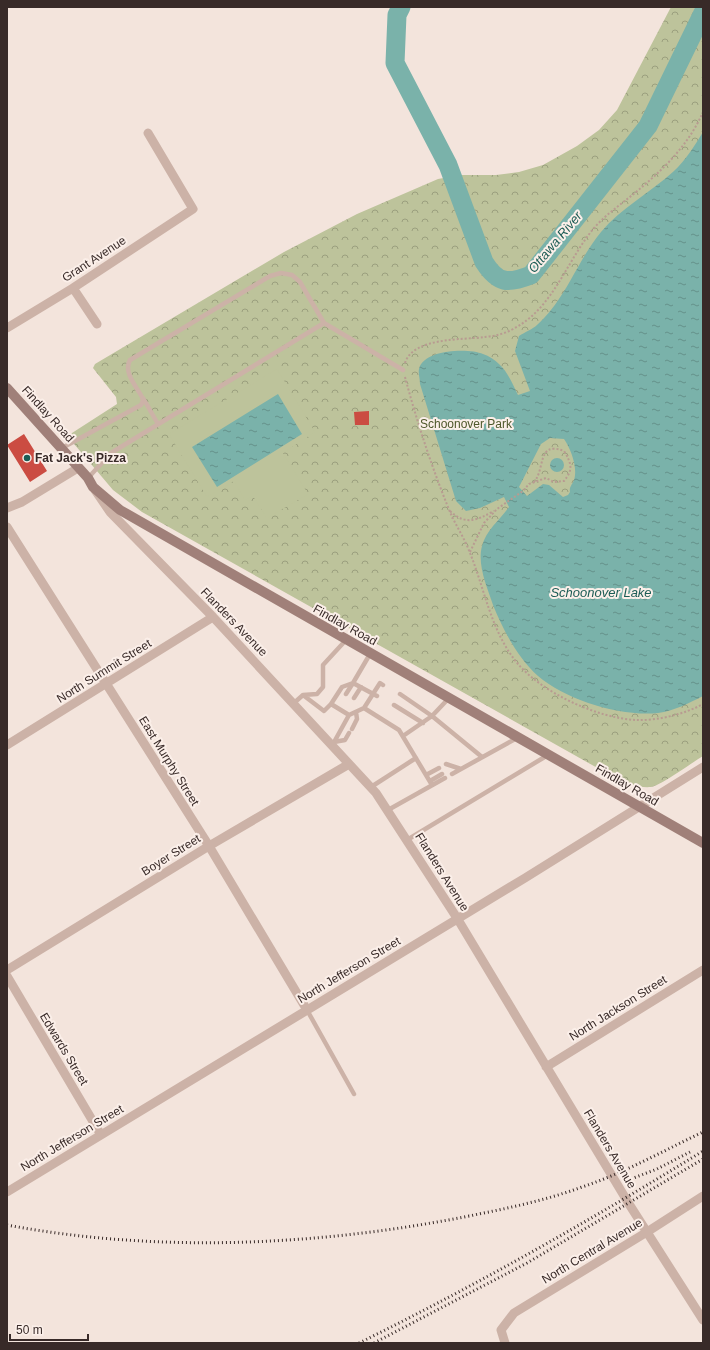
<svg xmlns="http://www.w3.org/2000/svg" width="710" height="1350" viewBox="0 0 710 1350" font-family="Arial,sans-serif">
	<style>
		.park { fill: url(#park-crowns) }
		.pitch { fill: #bdc39b }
		.water { fill: url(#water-ripples); fill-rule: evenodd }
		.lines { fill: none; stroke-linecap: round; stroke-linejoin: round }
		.river { stroke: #7ab2aa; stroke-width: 19 }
		.building { fill: #cb4c42 }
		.path { stroke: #b89b91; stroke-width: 2; stroke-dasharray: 2 2; stroke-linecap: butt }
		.service { stroke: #ccb2a7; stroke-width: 4.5 }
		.minor { stroke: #ccb2a7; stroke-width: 9 }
		.secondary { stroke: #a08079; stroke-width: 10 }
		.rail { stroke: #382a28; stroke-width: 3; stroke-dasharray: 1 3; stroke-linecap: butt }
		.poi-dot { fill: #1c5c55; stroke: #fbefe9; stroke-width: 1.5 }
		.labels { text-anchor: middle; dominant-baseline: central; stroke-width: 4; stroke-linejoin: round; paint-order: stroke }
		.street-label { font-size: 12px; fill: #382a28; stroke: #fbefe9 }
		.park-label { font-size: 12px; fill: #4f582b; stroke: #fbefe9 }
		.poi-label { font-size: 12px; font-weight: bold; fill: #382a28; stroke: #fbefe9; text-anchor: start }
		.water-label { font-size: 13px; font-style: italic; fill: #1c5c55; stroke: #fbefe9 }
	</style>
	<defs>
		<pattern id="park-crowns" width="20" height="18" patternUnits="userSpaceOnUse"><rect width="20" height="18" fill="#bdc39b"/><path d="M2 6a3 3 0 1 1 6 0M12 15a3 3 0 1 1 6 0" fill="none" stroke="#9b9f7e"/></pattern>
		<pattern id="water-ripples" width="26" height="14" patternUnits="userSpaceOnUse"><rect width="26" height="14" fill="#7ab2aa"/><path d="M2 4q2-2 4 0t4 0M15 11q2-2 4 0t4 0" fill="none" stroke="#65918a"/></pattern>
	</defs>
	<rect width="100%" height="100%" fill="#f3e4dc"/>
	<!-- park -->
	<path class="park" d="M671,7h32v749c-10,6 -43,30 -52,31 -12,1 -23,-3 -34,-8l-475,-267 -29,-22 -44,-52 3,-5 45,-29 -1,-7 -23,-29 2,-4 189,-112 73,-38 81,-35 22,-4h36l23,-3 24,-7 34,-19 22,-16 18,-20z"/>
	<!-- pitch -->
	<path class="pitch" d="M277,369l38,63 -32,21 25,41 -41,24 -14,-22 -8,4 -11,-19 -27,16 -38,-63z"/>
	<!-- water -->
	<path class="water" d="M703,132v564c-14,7 -29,15 -45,17 -37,4 -92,-13 -120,-37 -20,-18 -35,-46 -45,-71 -6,-18 -16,-40 -11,-59 4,-16 18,-26 27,-39l-5,-10 -24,11 -14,3 -10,-10 -36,-117c0,-5 -2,-11 -1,-15 5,-20 50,-21 64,-15 6,2 12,6 16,10 9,8 14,21 19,31l12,-4 -15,-40 4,-15c6,-4 14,-7 18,-11 29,-26 40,-64 64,-93 20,-24 50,-40 73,-61 11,-10 21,-26 29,-39zM550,438l14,1c7,10 14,29 10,41 -2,5 -5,7 -4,12l-2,3 -5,2 -14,-12 -6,-1 -16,12 -8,-9 22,-43z
		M278,394l24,40 -85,53 -25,-40z
		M550 465a7 7 0 1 1 14 0a7 7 0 1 1-14 0Z"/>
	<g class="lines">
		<!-- river -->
		<path class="river" d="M401,7l-4,8 -2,48 53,102 36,97c14,22 24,22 47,13l117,-149 55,-113"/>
	</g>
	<!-- building -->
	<path class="building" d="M369,411v14h-14l-1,-13z
		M24,434l23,37 -17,11 -23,-37z"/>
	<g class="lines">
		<!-- path -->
		<path class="path" d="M405,363c8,-26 58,-23 80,-26 10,-1 19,-3 28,-8 40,-20 54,-69 81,-101 14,-16 32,-27 48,-41 25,-21 48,-45 61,-75
			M405,377c12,45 27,91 45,135 6,14 15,27 20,41 15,37 21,79 48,111 25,29 79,54 118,56 21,1 49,-6 67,-16
			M450,511c16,15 27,9 44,0
			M470,552l14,-29 13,-14 26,-18 6,-7 17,-6 8,4 10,-1c9,-11 8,-17 0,-30 -28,-11 -18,20 -31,32"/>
		<!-- service -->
		<path class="service" d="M143,398l15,26
			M62,448l79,-43 2,-4 -1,-4c-6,-11 -19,-25 -12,-37l140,-84 11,-3 11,2 8,7 24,41 79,47
			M88,478l23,-25 213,-130
			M370,654l-17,29 24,13
			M383,685l-3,-2 -16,25 35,22 33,55
			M346,694l7,-11
			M400,694l32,22 50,41
			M303,695l14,-1 6,-7v-22l23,-25
			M354,698l7,-11
			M294,703l9,-8 21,16 7,-7
			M394,705l29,18
			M349,715l-18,-11 11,-17 11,-4
			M352,729l5,-10 -1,-7
			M403,736l29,-20 17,-18
			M334,742l11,-2 4,-7
			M333,744l16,-29 15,-7
			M446,764l15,5
			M452,774l65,-36
			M426,775l13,-7
			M430,781l12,-7
			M371,787l45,-29
			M388,810l57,-32
			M407,840l141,-85
			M307,1010l47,84"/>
		<!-- minor -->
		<path class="minor" d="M73,288l24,36
			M7,328l66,-40 120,-79 -45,-76
			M95,490l15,22 103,105 163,176 81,125 172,286 74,116
			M7,508l15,-6 56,-34
			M7,527l202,319 98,164
			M7,745l206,-128
			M7,970l202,-124 140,-82
			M7,976l94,159
			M546,1067l157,-97
			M7,1192l518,-314 178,-111
			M505,1343l-4,-13 13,-17 133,-81 56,-36"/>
		<!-- secondary -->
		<path class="secondary" d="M7,388l81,90 5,9 27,23 583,333"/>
		<!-- rail -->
		<path class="rail" d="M631,1179l26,-10 33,-17
			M7,1225c149,28 308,21 457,-8 40,-8 80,-16 118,-30 42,-14 81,-36 121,-55
			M359,1343c118,-58 232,-123 344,-192
			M374,1343l153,-80 176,-104"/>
	</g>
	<!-- markers -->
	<circle class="poi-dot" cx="27" cy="458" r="4"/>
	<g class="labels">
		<!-- street labels -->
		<g class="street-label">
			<text transform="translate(94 259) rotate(-33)">Grant Avenue</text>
			<text transform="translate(48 414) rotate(48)">Findlay Road</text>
			<text transform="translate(234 622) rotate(46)">Flanders Avenue</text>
			<text transform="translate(345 625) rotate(29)">Findlay Road</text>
			<text transform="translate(104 671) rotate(-32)">North Summit Street</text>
			<text transform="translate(169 761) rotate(58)">East Murphy Street</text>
			<text transform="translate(627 785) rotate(30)">Findlay Road</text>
			<text transform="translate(171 855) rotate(-32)">Boyer Street</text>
			<text transform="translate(442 872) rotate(58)">Flanders Avenue</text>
			<text transform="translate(349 970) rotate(-31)">North Jefferson Street</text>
			<text transform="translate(618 1008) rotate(-32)">North Jackson Street</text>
			<text transform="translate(64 1049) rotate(59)">Edwards Street</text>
			<text transform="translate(72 1138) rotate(-31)">North Jefferson Street</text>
			<text transform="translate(610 1149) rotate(59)">Flanders Avenue</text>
			<text transform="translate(592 1251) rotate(-31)">North Central Avenue</text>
		</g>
		<!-- park labels -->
		<g class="park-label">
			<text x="466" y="424">Schoonover Park</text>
		</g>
		<!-- poi labels -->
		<g class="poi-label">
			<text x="35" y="458">Fat Jack's Pizza</text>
		</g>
		<!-- water labels -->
		<g class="water-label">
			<text transform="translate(555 242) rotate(-50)">Ottawa River</text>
			<text x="601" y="592">Schoonover Lake</text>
		</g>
	</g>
	<!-- border -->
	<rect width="710" height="1350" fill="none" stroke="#382a28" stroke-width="16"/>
	<!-- scale -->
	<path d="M10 1334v6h78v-6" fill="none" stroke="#382a28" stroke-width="2"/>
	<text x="16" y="1334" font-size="12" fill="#382a28" stroke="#fbefe9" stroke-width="3" paint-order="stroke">50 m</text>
</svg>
